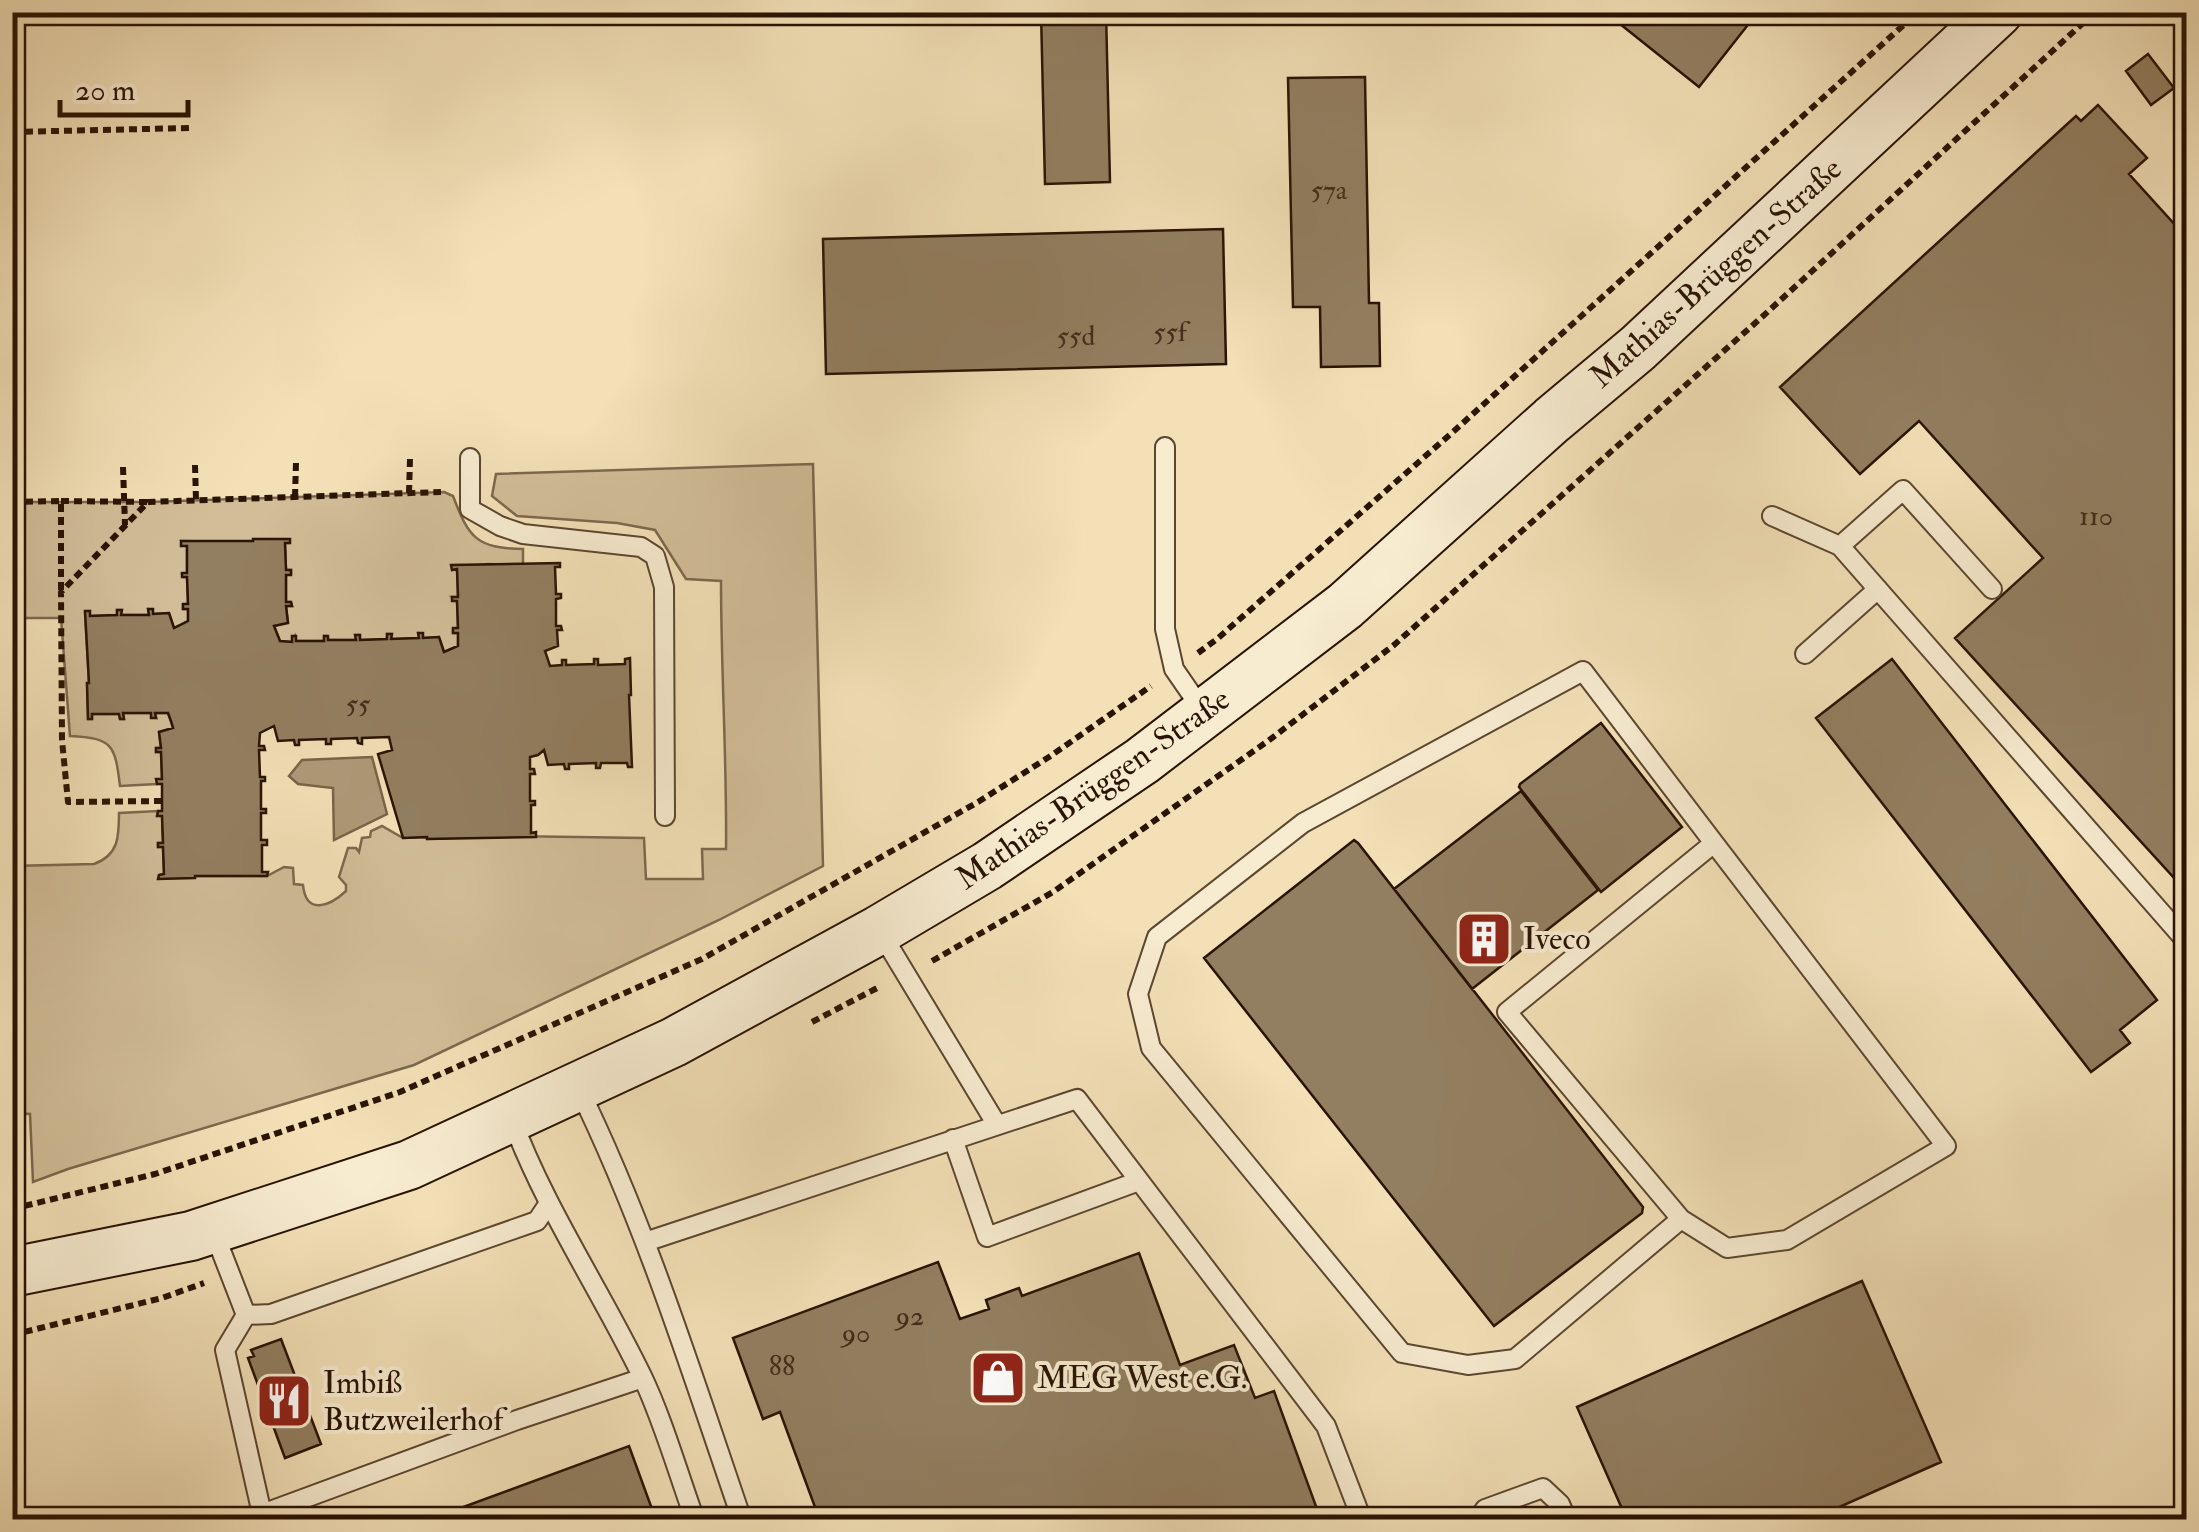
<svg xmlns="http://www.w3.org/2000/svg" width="2199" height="1532" viewBox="0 0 2199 1532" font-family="'IM FELL Double Pica',serif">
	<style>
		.green { fill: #d1bd98; stroke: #7d684d; stroke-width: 2.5 }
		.water { fill: #ae9a79; stroke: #796449; stroke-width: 2.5 }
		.building { fill: #927e60; stroke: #291302; stroke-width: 2.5 }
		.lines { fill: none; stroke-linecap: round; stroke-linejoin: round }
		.lane-casing { stroke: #5c462f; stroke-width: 22 }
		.secondary-casing { stroke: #291302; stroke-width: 52 }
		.path { stroke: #291302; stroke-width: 6; stroke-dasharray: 8 5; stroke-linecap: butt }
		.lane { stroke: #f7ebd0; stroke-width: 18 }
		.secondary { stroke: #f7ebd0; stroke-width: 48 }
		.labels { text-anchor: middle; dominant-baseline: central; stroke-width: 8; stroke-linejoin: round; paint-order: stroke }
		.number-label { font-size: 28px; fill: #432e1a }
		.street-label { font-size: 32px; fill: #291302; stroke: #f7ebd0 }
		.poi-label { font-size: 32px; fill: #291302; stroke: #f7ebd0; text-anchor: start }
	</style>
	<rect width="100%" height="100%" fill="#f3e0b7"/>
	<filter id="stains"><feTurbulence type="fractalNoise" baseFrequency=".002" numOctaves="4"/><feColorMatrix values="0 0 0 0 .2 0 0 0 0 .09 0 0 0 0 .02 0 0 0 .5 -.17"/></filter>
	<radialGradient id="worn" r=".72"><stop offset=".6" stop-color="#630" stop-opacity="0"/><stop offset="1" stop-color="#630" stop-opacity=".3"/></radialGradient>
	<!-- green -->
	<path class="green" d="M813,464l10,402 -104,54 -305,145 -346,104 -35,13 -3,-68 -16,-1 -2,-247 82,-2c25,-9 25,-28 25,-51l39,-2v4l4,1 1,27h-5v4h5l1,27 -5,1v4l36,-3h72l17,-9 9,1 1,16 9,1c3,31 27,21 43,6v-6l-7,-8 9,-29h8l3,4 3,-14 8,-1 1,-6 11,-5 21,12 24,-1 1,2 71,-3 145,2 2,41h57l-1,-30h24c1,-89 -5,-178 -5,-268l-35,-2 -31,-49 -38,-7 -100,-7 -25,-20 4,-22z
		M444,492l9,4c16,42 23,52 70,53v16l-36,-1 -35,6 5,-1 1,28h-6l5,4 1,27 -5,1v4h5v13l-14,6 -5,-15 -16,1 -4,-4v4l-28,1v-5h-4v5l-27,1 -1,-5h-3v5h-28l-1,-4h-3v5h-28l-1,-5 -3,6 -12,-1 -6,-15 14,-4 -2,-16h6l-1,-4h-5v-27l5,-1v-4h-5l-1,-27h5l-108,-2 5,5v27l-5,1 1,3h4l1,27 -5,1v4h5v12l-14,7 -5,-15 -16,1 -4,-4v5h-28v-5h-4v5l-27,1 -1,-5 -4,1 4,71 -2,1 1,35h4v-5h27l1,5h4l-1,-6h28l5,4 -1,-4h13l5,15 -14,4 2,16h-5v4h5l1,27 -5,1v4l-37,2c-5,-41 -7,-48 -50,-50l-9,-118h-48l-1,-116h136z"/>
	<!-- water -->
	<path class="water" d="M372,757l15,57 -53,26 -1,-52 -35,-4 -9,-8 13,-16z"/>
	<!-- building -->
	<path class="building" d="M1041,12h65l4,170 -65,2z
		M1613,12h145l-59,75 -89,-71z
		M2148,54l26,34 -23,17 -25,-34z
		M1365,77l4,226h10l1,63 -59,1 -1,-60h-27l-5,-229z
		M2098,105l49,53 -18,16 57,63v654l-231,-253 88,-80 -124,-137 -59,53 -80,-87 296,-271 5,5z
		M1223,229l3,135 -400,10 -3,-135z
		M253,539h37v4h-5l1,27h5v5h-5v27h5l1,4h-6l2,17 -14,3 6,15 12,1v-6h4v5h28v-5h4v4h28l-1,-5h5v5l27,-1v-5h5l-1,5 28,-1 -1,-5h5v5l16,-1 5,15 14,-6v-13h-5v-5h5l-1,-27h-5v-4h6l-1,-28 -5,1 -1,-5 109,-2v4h-5l1,27h5v4l-5,1v27h5l1,4h-5l1,16 -13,5 5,15 12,-1v-5h4v5l28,-1v-5h4v6l27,-1v-5l5,-1 1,37h-2l3,72h-4l-1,-4h-26l-1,5h-4v-5l-27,1v5h-4l-1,-5 -16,1 -4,-15 -6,5 -8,2v12h4l1,5h-5v27h5v4h-4v28l5,-1v5l-109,2v-2l-24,1 -25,-84 14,-4 -3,-13 -27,1v6l-4,-1 -1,-5 -26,1v5h-5v-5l-27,1v5h-4l-1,-5 -16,1 -4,-15 -14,7 -1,13h5l1,4h-6l1,27h5v4h-4v28h5v4h-5v27h6v5h-5v27h6l-1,4h-72v2l-37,1 1,-4 5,-1 -1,-27h-5v-4h5l-1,-27h-5l1,-5h4v-27h-5l-1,-5h6l-1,-27h-5v-4h5l-2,-16 14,-4 -2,-7 -3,-8h-13l1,5h-5v-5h-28l1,6h-4l-1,-5h-27v5h-4l-1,-36h2l-4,-72h5v5l27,-1v-5h5l-1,5h28l-1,-6h5v5l16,-1 5,15 14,-7v-12h-5v-5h5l-1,-27h-5v-4h5v-27h-6v-5h72z
		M1892,659l265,341 -37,30 10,13 -39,29 -275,-354z
		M1601,723l81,104 -81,65 -82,-105 1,-3z
		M1521,791l77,99 -126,99 -78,-100z
		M1354,840l4,3 285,364 -1,6 -148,113 -290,-368z
		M1139,1253l41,112 54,-20 21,53 19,-7 47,129h-506l4,-2 -39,-106 -17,7 -30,-81 205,-76 22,57 29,-10 -3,-9 33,-12 3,8z
		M1862,1281l79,181 -131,58h-183l-50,-113z
		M281,1339l40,105 -36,14 -37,-100 6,-2 -3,-6z
		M629,1446l27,74h-228z"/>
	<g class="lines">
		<!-- lane casing -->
		<g class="lane-casing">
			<path id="lane" d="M1165,447v182l9,40 29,42
				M470,458v51l30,17 23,8 118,13 14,9 9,31 1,229
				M1772,516l68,30 346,395
				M1840,546l63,-56 89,99
				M1805,654l73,-65
				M1583,671l131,172 -207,169 174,207 -166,140 -47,6 -66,-12 -251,-305 -13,-54 19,-57 146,-114z
				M881,933l116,192
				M578,1087c68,139 114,287 164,433
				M511,1117c34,92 89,172 131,259 21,44 36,97 53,144
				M953,1139l34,98 152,-56
				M1681,1219l46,29 60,-8 159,-94 -232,-303
				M213,1230l33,85 25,-1 266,-93 12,-18
				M645,1242l432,-143 249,327 36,94
				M246,1315l-21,35 37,164 255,-94 126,-42
				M1478,1520l7,-11 58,-21 17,16 7,16"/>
		</g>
		<!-- secondary casing -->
		<g class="secondary-casing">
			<path id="secondary" d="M12,1272l179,-36 218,-71 265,-123 205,-112 108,-64 155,-105 203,-155 207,-186 86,-72 360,-336"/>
		</g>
		<!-- path -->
		<path class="path" d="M12,132l178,-4
			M195,465l1,35
			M123,467l2,58
			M409,493l1,-34
			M295,497l1,-35
			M61,501l86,1
			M12,502l49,-1v90
			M1198,653l19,-14 237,-208 464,-419
			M162,801l-94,1 -6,-62 -1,-148 87,-90 293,-10
			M932,961l121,-69 215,-151 126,-96 368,-328 333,-305
			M812,1022l69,-36
			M12,1209l143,-35 245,-82 302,-133 276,-157 71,-45 102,-71
			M12,1335l150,-37 42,-15"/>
		<!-- lane -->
		<use href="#lane" class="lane"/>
		<!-- secondary -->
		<use href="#secondary" class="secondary"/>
	</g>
	<!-- icons -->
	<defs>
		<g id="building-square" transform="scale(2.875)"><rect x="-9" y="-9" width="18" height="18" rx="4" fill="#8f2418" stroke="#f7ebd0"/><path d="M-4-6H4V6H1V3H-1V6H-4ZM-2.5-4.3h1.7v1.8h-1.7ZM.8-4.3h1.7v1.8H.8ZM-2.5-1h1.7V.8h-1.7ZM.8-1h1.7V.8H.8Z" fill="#fff"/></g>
		<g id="shop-square" transform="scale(2.875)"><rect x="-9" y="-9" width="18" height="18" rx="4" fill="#8f2418" stroke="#f7ebd0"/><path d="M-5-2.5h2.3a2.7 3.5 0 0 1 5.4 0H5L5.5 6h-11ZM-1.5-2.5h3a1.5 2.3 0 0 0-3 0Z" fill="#fff"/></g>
		<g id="restaurant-square" transform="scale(2.875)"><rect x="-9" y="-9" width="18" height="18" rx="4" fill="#8f2418" stroke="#f7ebd0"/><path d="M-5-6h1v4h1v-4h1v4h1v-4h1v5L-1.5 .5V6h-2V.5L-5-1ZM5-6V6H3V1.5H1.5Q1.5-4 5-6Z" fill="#fff"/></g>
	</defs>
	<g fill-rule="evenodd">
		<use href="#building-square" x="1484" y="939"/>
		<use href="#shop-square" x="998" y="1378"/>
		<use href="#restaurant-square" x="284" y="1401"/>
	</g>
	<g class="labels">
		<!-- number labels -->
		<g class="number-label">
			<text x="1329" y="190">57a</text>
			<text x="1170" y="332">55f</text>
			<text x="1076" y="336">55d</text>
			<text x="2096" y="516">110</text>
			<text x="358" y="704">55</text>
			<text x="910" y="1316">92</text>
			<text x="856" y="1333">90</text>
			<text x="782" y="1366">88</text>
		</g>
		<!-- street labels -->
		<g class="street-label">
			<text transform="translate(1716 273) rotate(-42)">Mathias-Brüggen-Straße</text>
			<text transform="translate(1093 789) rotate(-35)">Mathias-Brüggen-Straße</text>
		</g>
		<!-- poi labels -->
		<g class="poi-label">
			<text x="1523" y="939">Iveco</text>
			<text x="1037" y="1378">MEG West e.G.</text>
			<text x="323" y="1383">Imbiß<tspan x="323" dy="37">Butzweilerhof</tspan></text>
		</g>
	</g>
	<!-- margin -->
	<rect width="2199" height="1532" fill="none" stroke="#f3e0b7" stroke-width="50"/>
	<rect x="15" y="15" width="2169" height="1502" fill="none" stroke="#291302" stroke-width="5"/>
	<rect x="25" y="25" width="2149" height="1482" fill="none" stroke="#291302" stroke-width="2.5"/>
	<!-- scale -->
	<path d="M60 100v15h128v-15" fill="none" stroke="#291302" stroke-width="5"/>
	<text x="75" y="100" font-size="30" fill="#291302" stroke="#f7ebd0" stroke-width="8" paint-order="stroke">20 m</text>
	<rect width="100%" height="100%" filter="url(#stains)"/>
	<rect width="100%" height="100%" fill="url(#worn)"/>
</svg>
